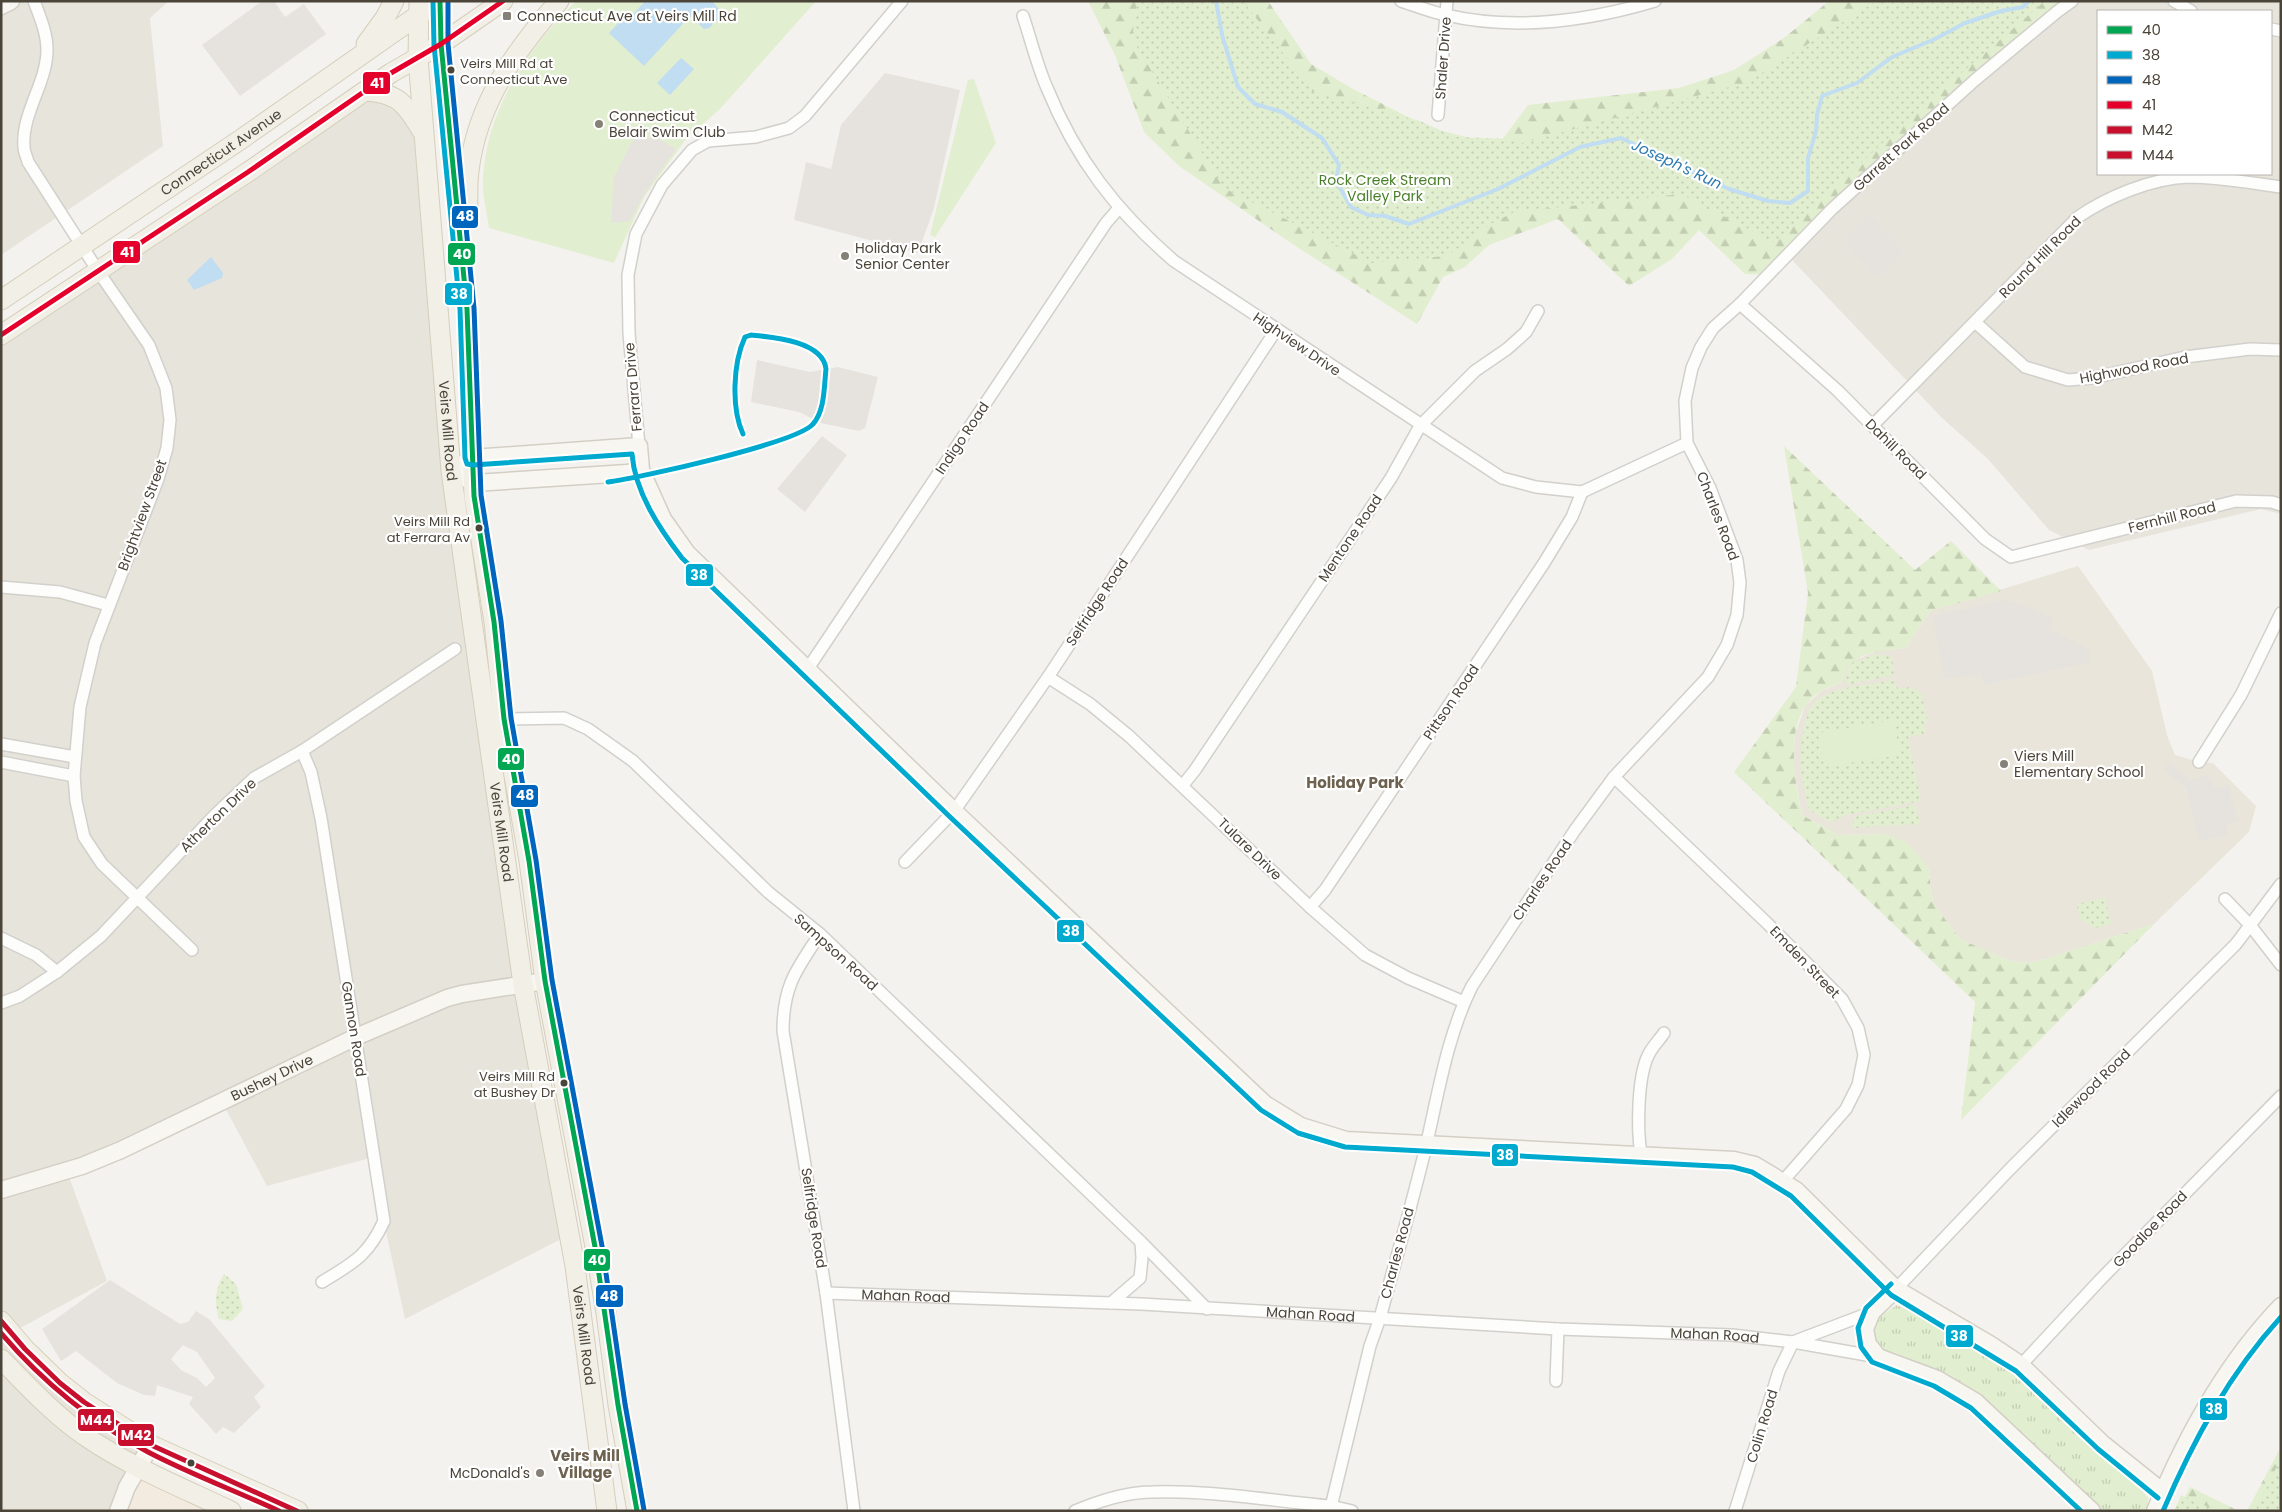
<svg xmlns="http://www.w3.org/2000/svg" width="2282" height="1512" viewBox="0 0 2282 1512" font-family="Poppins,sans-serif">
	<style>
		.residential { fill: #e7e4dc; fill-rule: evenodd }
		.commercial { fill: #f3ebdf }
		.education { fill: #eae5da }
		.grass { fill: url(#grass-tufts) }
		.forest { fill: url(#forest-firs) }
		.park { fill: url(#park-dots) }
		.garden { fill: #e1eecf }
		.parking { fill: #e6e3df; fill-rule: evenodd }
		.water { fill: #c0ddf1 }
		.lines { fill: none; stroke-linecap: round; stroke-linejoin: round }
		.stream { stroke: #c0ddf1; stroke-width: 4 }
		.street-casing { stroke: #d2d0cb; stroke-width: 14 }
		.secondary-casing { stroke: #d3cfc5; stroke-width: 19 }
		.primary-casing { stroke: #d6cebb; stroke-width: 21 }
		.street { stroke: #fdfdfc; stroke-width: 11 }
		.secondary { stroke: #f7f6f1; stroke-width: 16 }
		.primary { stroke: #f2efe6; stroke-width: 19 }
		.bus-1-casing { stroke: #fff; stroke-width: 9 }
		.bus-2-casing { stroke: #fff; stroke-width: 9 }
		.bus-3-casing { stroke: #fff; stroke-width: 9 }
		.bus-4-casing { stroke: #fff; stroke-width: 9 }
		.bus-5-casing { stroke: #fff; stroke-width: 9 }
		.bus-6-casing { stroke: #fff; stroke-width: 9 }
		.bus-1 { stroke: #00a651; stroke-width: 5 }
		.bus-2 { stroke: #00a9ce; stroke-width: 5 }
		.bus-3 { stroke: #0065bd; stroke-width: 5 }
		.bus-4 { stroke: #e4002b; stroke-width: 5 }
		.bus-5 { stroke: #c8102e; stroke-width: 5 }
		.bus-6 { stroke: #c8102e; stroke-width: 5 }
		.poi-dot { fill: #868178; stroke: #fff; stroke-width: 2 }
		.bus-dot { fill: #4b4439; stroke: #fff; stroke-width: 2 }
		.labels { text-anchor: middle; dominant-baseline: central; stroke-width: 4.5; stroke-linejoin: round; paint-order: stroke }
		.bus-label { font-size: 13px; fill: #4b4439; stroke: #fff; text-anchor: end }
		.poi-label { font-size: 14px; fill: #4b4439; stroke: #fff; text-anchor: start }
		.street-label { font-size: 14px; fill: #4b4439; stroke: #fff }
		.park-label { font-size: 14px; fill: #4a7f2a; stroke: #fff }
		.water-label { font-size: 15px; font-style: italic; fill: #2e7ab2; stroke: #fff }
		.neighbourhood-label { font-size: 15px; font-weight: bold; fill: #6e6250; stroke: #fff }
		.line-badge { stroke: #fff; stroke-width: 2 }
		.badge-label { font-size: 14px; text-anchor: middle; font-weight: bold; fill: #fff }
	</style>
	<defs>
		<pattern id="grass-tufts" width="24" height="20" patternUnits="userSpaceOnUse" patternTransform="scale(1.25)"><rect width="24" height="20" fill="#e1eecf"/><path d="M3 7l-1-3M5 7V3M7 7l1-3M15 17l-1-3M17 17v-4M19 17l1-3" fill="none" stroke="#c3cdb2"/></pattern>
		<pattern id="forest-firs" width="22" height="20" patternUnits="userSpaceOnUse" patternTransform="scale(1.25)"><rect width="22" height="20" fill="#e1eecf"/><path d="M5 1l3.5 6h-7zM16 11l3.5 6h-7z" fill="#c3cdb2"/></pattern>
		<pattern id="park-dots" width="8" height="8" patternUnits="userSpaceOnUse" patternTransform="scale(1.25)"><rect width="8" height="8" fill="#e1eecf"/><path d="M2 2h.1M6 6h.1" fill="none" stroke="#c3cdb2" stroke-width="1.8" stroke-linecap="round"/></pattern>
	</defs>
	<rect width="100%" height="100%" fill="#f4f2ee"/>
	<!-- residential -->
	<path class="residential" d="M1,1h168l-19,17 13,128 -162,109z
		M2048,1h233v513l-20,-5 -172,41 -40,-20 -61,-71 -46,-41 -166,-175zM2098,11h173v163h-173z
		M366,91l18,1 40,41 27,338 118,764 -164,84 -35,-161 -103,28 -45,-84 -155,69 40,110 -96,52 140,112 -33,66h-117v-1176z"/>
	<!-- commercial -->
	<path class="commercial" d="M139,1467l92,44h-113z"/>
	<!-- education -->
	<path class="education" d="M2078,566l74,105 15,64 8,20 24,7 14,1 43,43 -7,26 -95,92 -109,35 -17,4 -18,-2 -50,-22 -27,-36 -5,-36 -42,-33 -48,1 -36,-20 -9,-50 2,-30 10,-29 16,-15 22,-9 1,-10 6,-10 27,-11 29,-3 24,-37z"/>
	<!-- grass -->
	<path class="grass" d="M1897,1305l95,49 146,131 10,13v13h-47l-59,-57 -102,-81 -44,-20 -13,-3 -10,-13v-16z"/>
	<!-- forest -->
	<path class="forest" d="M1088,1h180l43,63 42,25 77,39 68,17 30,-40 151,-17 55,-18 50,-32 45,-37h243l-14,10 -291,264 -22,-1 -46,-44 -27,29 -43,27 -71,-67 -69,26 -24,22 -22,10 -26,47 -123,-79 -115,-79 -35,-34 -29,-77z
		M1784,446l131,124 36,-29 50,50 -71,20 -24,37c-26,3 -59,3 -63,34 -7,3 -15,5 -22,9 -39,24 -27,87 -19,124l36,20 49,-1 22,10 19,23 5,36 27,36 50,22 18,2 17,-4 109,-35 -193,196 14,-118 -241,-230 62,-85 12,-94z
		M2281,1448v63h-34l31,-59z
		M2190,1487l49,24h-61z"/>
	<!-- park -->
	<path class="park" d="M1137,1h106l70,91 107,29 35,16 60,2v6l233,-63 128,-81h169l-130,112 -140,130 -94,-49 -167,18 -23,12 -44,32 -75,7 -148,-75 -92,-149z
		M1876,654l16,3 2,18 -47,10 -1,-11 6,-11z
		M1893,680l5,9 12,-2 11,6 7,29 -4,1 2,10 -18,4 13,64 -75,14 -16,7 -21,-12c-3,-15 -8,-31 -8,-46 -1,-15 3,-56 17,-65 21,-13 51,-14 75,-19z
		M1915,805l5,19 -66,4 -1,-11z
		M2105,898l6,26 -16,4 -15,-9 -3,-15z
		M224,1274l12,10 7,25 -11,12 -13,-2c-5,-16 -4,-30 5,-45z
		M2281,1458v53h-26z
		M2181,1495l36,16h-43z"/>
	<!-- garden -->
	<path class="garden" d="M576,1h240l-96,108 -34,30 -42,58 -30,66 -125,-35c-2,-16 -7,-34 -6,-50 4,-70 45,-129 93,-177z
		M974,79l22,64 -61,94 -5,-2 38,-155z
		M1894,720l6,35 -76,12 -6,-34z"/>
	<!-- parking -->
	<path class="parking" d="M262,1h12l11,16 19,-13 22,30 -86,62 -38,-51z
		M885,73l75,17 -26,118 -16,45 -124,-33 12,-58 25,7 10,-44z
		M634,138h23l19,11 -31,44 -15,28 -19,2 3,-46z
		M1870,215l34,37 -27,25 -34,-37z
		M757,360l53,12 28,-5 40,10 -13,51 -6,3 -38,-8 -22,-11 -48,-10z
		M822,436l25,19 -42,57 -28,-23z
		M2004,600l21,6 28,12 -3,11 39,20 2,13 -107,23 -3,-11 -37,5 -11,-63z
		M2168,762l24,18 14,-5 10,13 12,-3 10,36 -12,4 2,10 -29,6 -13,-53 -22,-16z
		M110,1280l70,44 8,-2 8,-11 14,9 55,66 -11,11 7,10 -27,26 -11,-6 -7,7 -27,-30 4,-7 -36,-12 -2,11 -11,-1 -27,-12 -41,-32 -15,10 -19,-32zM183,1345l14,7 18,26 -9,9 -9,-9 -16,-8 -10,-11z"/>
	<!-- water -->
	<path class="water" d="M645,1h67l11,13 -14,14 -5,1 -14,-13 -46,50 -35,-33 18,-19 4,3z
		M681,58l13,11 -24,26 -13,-12z
		M211,257l12,16 -1,5 -28,12 -7,-10z"/>
	<g class="lines">
		<!-- stream -->
		<path class="stream" d="M1216,1l6,34 16,52 17,17 27,8 40,26 17,27 -3,16 15,26 17,8 17,1 24,8 89,-35 82,-42 41,-9 108,51 39,12 22,2 18,-12v-33l8,-27 1,-16 5,-19 35,-13 35,-26 43,-18 30,-16 36,-12 22,-4 6,-6"/>
		<!-- street casing -->
		<g class="street-casing">
			<g id="street">
				<path d="M34,1c6,16 13,32 13,49 0,33 -26,64 -23,97 0,5 3,10 4,15l70,109 51,74 17,43 4,32 -3,28 -9,31 -63,164 -15,64 -6,69 2,25 8,36 18,27 90,86"/>
				<path d="M1401,1c15,5 30,11 45,14 69,16 142,6 209,-14"/>
				<path d="M2174,1l17,10"/>
				<path d="M1023,16c8,24 14,49 24,72 29,71 69,123 127,173l328,217 34,9 46,5 105,-49"/>
				<path d="M2271,29l10,2"/>
				<path d="M1438,115l9,-114"/>
				<path d="M1740,304l97,86 148,149 26,18 225,-56 36,1 9,3"/>
				<path d="M1976,323l49,44 43,13 24,-2 93,-21 65,-8 31,1"/>
				<path d="M1873,425l205,-208c29,-20 74,-39 111,-40 30,0 62,6 92,10"/>
				<path d="M639,446l-10,-113 -1,-58 8,-41 26,-49 30,-35 16,-9 48,-4 33,-9 16,-12 97,-115"/>
				<path d="M1,587l59,5 48,13"/>
				<path d="M807,670l299,-447 13,-15"/>
				<path d="M1048,677l42,27 39,32 181,171 55,48 43,23 56,24"/>
				<path d="M504,719l60,-1 24,11 45,32 135,131 52,42 321,308 66,67"/>
				<path d="M1,744l74,13"/>
				<path d="M302,751l9,21 10,46 63,403c-16,35 -31,42 -62,61"/>
				<path d="M1,762l73,14"/>
				<path d="M2199,762l42,-67 40,-82"/>
				<path d="M1614,777l154,147 74,75 16,29 6,27 -6,30 -12,24 -63,72"/>
				<path d="M1183,785l12,-15 196,-292 29,-52 55,-55 32,-22 19,-17 12,-21"/>
				<path d="M905,862l49,-51 10,-14 84,-120 228,-347"/>
				<path d="M2225,899l25,26 31,40"/>
				<path d="M1310,907l15,-17 219,-327 28,-46 10,-25"/>
				<path d="M820,934c-24,36 -37,52 -37,97l43,262 28,218"/>
				<path d="M1,938l35,17 21,17"/>
				<path d="M1,1003l19,-7 37,-24 44,-36 113,-120 40,-38 48,-27 153,-102"/>
				<path d="M1641,1154c-4,-24 -4,-81 9,-102 4,-7 10,-13 14,-19"/>
				<path d="M1896,1289l113,-119 227,-226 45,-60"/>
				<path id="s1" d="M826,1293l315,11 417,25 174,6 61,7 79,-30"/>
				<path d="M1111,1303l29,-25 2,-20 -1,-16"/>
				<path d="M2021,1365l79,-85 181,-184"/>
				<path d="M1556,1381l2,-52"/>
				<path d="M1075,1511c24,-10 52,-19 77,-19 59,-2 120,9 179,14l21,5"/>
				<path d="M1330,1511l40,-165 10,-28c16,-59 33,-117 47,-176 12,-53 21,-108 45,-156l103,-156 39,-53 94,-100 19,-32 10,-30 3,-32 -3,-23 -27,-72 -23,-45 -2,-42 7,-33 9,-21 12,-19 27,-24 92,-95 143,-129 83,-69 14,-10"/>
				<path d="M1735,1511l44,-140 14,-29 85,15"/>
			</g>
		</g>
		<!-- secondary casing -->
		<g class="secondary-casing">
			<g id="secondary">
				<path d="M1,6l10,-5"/>
				<path d="M641,470l-14,3 -153,10 -23,-12 21,-13 167,-12 2,24 22,49 24,34 267,258 311,293 36,22 45,14 388,20 21,5 41,25 100,99 95,56 30,20 82,79 60,48"/>
				<path id="s2" d="M1,1190l81,-24 39,-16 235,-113 91,-39 15,-4 83,-13"/>
				<path d="M1896,1289l-24,23 -7,17 3,15 10,13 59,22 39,23 116,109"/>
				<path d="M118,1511l9,-24 24,-42"/>
				<path d="M2155,1511c30,-73 71,-148 126,-205"/>
			</g>
		</g>
		<!-- primary casing -->
		<g class="primary-casing">
			<g id="primary">
				<path id="s3" d="M419,1l-1,57 33,413 72,513 52,282 32,245"/>
				<path d="M440,1l1,43 26,265 7,187 20,126 10,97 25,142 16,120 50,266 11,66 12,92 19,106"/>
				<path d="M366,44l19,-26 9,-17"/>
				<path d="M366,91c32,2 40,13 56,40"/>
				<path d="M468,218c0,-16 -1,-32 1,-47 8,-68 46,-120 90,-170"/>
				<path id="s4" d="M1,300l239,-160 187,-131"/>
				<path d="M1,335l247,-163 143,-99 50,-29 62,-43"/>
				<path d="M1,1321l24,28 35,34 24,19 67,43 147,66"/>
				<path d="M1,1359c27,27 53,56 84,77 45,31 98,52 146,75"/>
			</g>
		</g>
		<!-- street -->
		<use href="#street" class="street"/>
		<!-- secondary -->
		<use href="#secondary" class="secondary"/>
		<!-- primary -->
		<use href="#primary" class="primary"/>
		<!-- bus-1 casing -->
		<g class="bus-1-casing">
			<path id="bus-1" d="M440,1l1,43 26,265 7,187 20,126 10,97 25,142 16,120 50,266 23,158 19,106"/>
		</g>
		<!-- bus-2 casing -->
		<g class="bus-2-casing">
			<path id="bus-2" d="M433,1l1,44 26,264 5,149 2,6 6,1 159,-11c3,38 27,74 50,104l267,258 312,294 37,23 47,14 388,20 19,5 39,24 100,99 125,76 82,78 60,49
				M608,482c31,-4 189,-39 205,-58 12,-13 11,-38 13,-55 -3,-28 -54,-32 -75,-34l-6,2c-12,26 -14,71 -2,97
				M1891,1284l-25,24 -8,20 3,19 11,15 62,24 37,22 110,103
				M2163,1511c30,-70 66,-137 118,-194"/>
		</g>
		<!-- bus-3 casing -->
		<g class="bus-3-casing">
			<path id="bus-3" d="M448,1v43l26,264 7,187 20,126 10,97 25,142 16,120 50,266 23,158 19,106"/>
		</g>
		<!-- bus-4 casing -->
		<g class="bus-4-casing">
			<path id="bus-4" d="M1,335l247,-163 143,-99 50,-29 62,-43"/>
		</g>
		<!-- bus-5 casing -->
		<g class="bus-5-casing">
			<path id="bus-5" d="M1,1321l24,28 35,34 24,19 67,43 146,66"/>
		</g>
		<!-- bus-6 casing -->
		<g class="bus-6-casing">
			<path id="bus-6" d="M1,1333c41,48 91,89 147,119 42,22 88,39 131,59"/>
		</g>
		<!-- bus-1 -->
		<use href="#bus-1" class="bus-1"/>
		<!-- bus-2 -->
		<use href="#bus-2" class="bus-2"/>
		<!-- bus-3 -->
		<use href="#bus-3" class="bus-3"/>
		<!-- bus-4 -->
		<use href="#bus-4" class="bus-4"/>
		<!-- bus-5 -->
		<use href="#bus-5" class="bus-5"/>
		<!-- bus-6 -->
		<use href="#bus-6" class="bus-6"/>
	</g>
	<!-- markers -->
	<g class="poi-dot">
		<rect x="502" y="11" width="10" height="10" rx="2.5"/>
		<circle cx="599" cy="124" r="5"/>
		<circle cx="845" cy="256" r="5"/>
		<circle cx="2004" cy="764" r="5"/>
		<circle cx="540" cy="1473" r="5"/>
	</g>
	<g class="bus-dot">
		<circle cx="451" cy="70" r="4.5"/>
		<circle cx="479" cy="528" r="4.5"/>
		<circle cx="564" cy="1083" r="4.5"/>
		<circle cx="191" cy="1463" r="4.5"/>
	</g>
	<g class="labels">
		<!-- bus labels -->
		<g class="bus-label">
			<text x="460" y="63" text-anchor="start">Veirs Mill Rd at<tspan x="460" dy="16">Connecticut Ave</tspan></text>
			<text x="470" y="521">Veirs Mill Rd<tspan x="470" dy="16">at Ferrara Av</tspan></text>
			<text x="555" y="1076">Veirs Mill Rd<tspan x="555" dy="16">at Bushey Dr</tspan></text>
		</g>
		<!-- poi labels -->
		<g class="poi-label">
			<text x="517" y="16">Connecticut Ave at Veirs Mill Rd</text>
			<text x="609" y="116">Connecticut<tspan x="609" dy="16">Belair Swim Club</tspan></text>
			<text x="855" y="248">Holiday Park<tspan x="855" dy="16">Senior Center</tspan></text>
			<text x="2014" y="756">Viers Mill<tspan x="2014" dy="16">Elementary School</tspan></text>
			<text x="530" y="1473" text-anchor="end">McDonald's</text>
		</g>
		<!-- street labels -->
		<g class="street-label">
			<text transform="translate(1443 58) rotate(-86)">Shaler Drive</text>
			<text transform="translate(1901 147) rotate(-42)">Garrett Park Road</text>
			<text stroke="none"><textPath href="#s4" startOffset="265">Connecticut Avenue</textPath></text>
			<text transform="translate(2040 257) rotate(-45)">Round Hill Road</text>
			<text transform="translate(1297 344) rotate(34)">Highview Drive</text>
			<text transform="translate(2134 368) rotate(-11)">Highwood Road</text>
			<text transform="translate(633 387) rotate(-95)">Ferrara Drive</text>
			<text stroke="none"><textPath href="#s3" startOffset="431">Veirs Mill Road</textPath></text>
			<text transform="translate(962 438) rotate(-56)">Indigo Road</text>
			<text transform="translate(1896 449) rotate(45)">Dahill Road</text>
			<text transform="translate(142 515) rotate(-70)">Brightview Street</text>
			<text transform="translate(1718 516) rotate(69)">Charles Road</text>
			<text transform="translate(2172 517) rotate(-14)">Fernhill Road</text>
			<text transform="translate(1350 538) rotate(-56)">Mentone Road</text>
			<text transform="translate(1097 602) rotate(-57)">Selfridge Road</text>
			<text transform="translate(1451 702) rotate(-56)">Pittson Road</text>
			<text transform="translate(218 815) rotate(-44)">Atherton Drive</text>
			<text stroke="none"><textPath href="#s3" startOffset="836">Veirs Mill Road</textPath></text>
			<text transform="translate(1250 849) rotate(44)">Tulare Drive</text>
			<text transform="translate(1542 880) rotate(-56)">Charles Road</text>
			<text transform="translate(836 952) rotate(42)">Sampson Road</text>
			<text transform="translate(1805 962) rotate(46)">Emden Street</text>
			<text transform="translate(354 1029) rotate(81)">Gannon Road</text>
			<text stroke="none"><textPath href="#s2" startOffset="294">Bushey Drive</textPath></text>
			<text transform="translate(2091 1088) rotate(-45)">Idlewood Road</text>
			<text transform="translate(814 1218) rotate(81)">Selfridge Road</text>
			<text transform="translate(2150 1229) rotate(-46)">Goodloe Road</text>
			<text transform="translate(1397 1253) rotate(-75)">Charles Road</text>
			<text stroke="none"><textPath href="#s1" startOffset="80">Mahan Road</textPath></text>
			<text stroke="none"><textPath href="#s1" startOffset="485">Mahan Road</textPath></text>
			<text stroke="none"><textPath href="#s3" startOffset="1346">Veirs Mill Road</textPath></text>
			<text stroke="none"><textPath href="#s1" startOffset="890">Mahan Road</textPath></text>
			<text transform="translate(1762 1426) rotate(-73)">Colin Road</text>
		</g>
		<!-- park labels -->
		<g class="park-label">
			<text x="1385" y="180">Rock Creek Stream<tspan x="1385" dy="16">Valley Park</tspan></text>
		</g>
		<!-- water labels -->
		<g class="water-label">
			<text transform="translate(1677 164) rotate(25)">Joseph's Run</text>
		</g>
		<!-- neighbourhood labels -->
		<g class="neighbourhood-label">
			<text x="1355" y="782">Holiday Park</text>
			<text x="585" y="1455">Veirs Mill<tspan x="585" dy="17">Village</tspan></text>
		</g>
	</g>
	<g class="line-badge">
		<rect x="362" y="71" width="29" height="24" rx="5" fill="#e4002b"/>
		<rect x="451" y="205" width="28" height="24" rx="5" fill="#0065bd"/>
		<rect x="112" y="240" width="29" height="24" rx="5" fill="#e4002b"/>
		<rect x="447" y="242" width="29" height="24" rx="5" fill="#00a651"/>
		<rect x="444" y="282" width="29" height="24" rx="5" fill="#00a9ce"/>
		<rect x="685" y="563" width="29" height="24" rx="5" fill="#00a9ce"/>
		<rect x="497" y="747" width="28" height="24" rx="5" fill="#00a651"/>
		<rect x="510" y="784" width="29" height="24" rx="5" fill="#0065bd"/>
		<rect x="1056" y="919" width="29" height="24" rx="5" fill="#00a9ce"/>
		<rect x="1491" y="1143" width="28" height="24" rx="5" fill="#00a9ce"/>
		<rect x="583" y="1248" width="28" height="24" rx="5" fill="#00a651"/>
		<rect x="595" y="1284" width="29" height="24" rx="5" fill="#0065bd"/>
		<rect x="1945" y="1324" width="29" height="24" rx="5" fill="#00a9ce"/>
		<rect x="2199" y="1397" width="29" height="24" rx="5" fill="#00a9ce"/>
		<rect x="77" y="1408" width="38" height="24" rx="5" fill="#c8102e"/>
		<rect x="117" y="1423" width="38" height="24" rx="5" fill="#c8102e"/>
	</g>
	<g class="badge-label">
		<text x="377" y="88">41</text>
		<text x="465" y="221">48</text>
		<text x="127" y="257">41</text>
		<text x="462" y="259">40</text>
		<text x="459" y="299">38</text>
		<text x="699" y="580">38</text>
		<text x="511" y="764">40</text>
		<text x="525" y="800">48</text>
		<text x="1071" y="936">38</text>
		<text x="1505" y="1160">38</text>
		<text x="597" y="1265">40</text>
		<text x="609" y="1301">48</text>
		<text x="1959" y="1341">38</text>
		<text x="2214" y="1414">38</text>
		<text x="96" y="1425">M44</text>
		<text x="136" y="1440">M42</text>
	</g>
	<!-- border -->
	<rect width="2282" height="1512" fill="none" stroke="#4b4439" stroke-width="5"/>
	<!-- legend -->
	<rect x="2097" y="10" width="175" height="165" fill="#ffffff" stroke="#b7b4b0"/>
	<rect x="2107" y="26" width="25" height="8" fill="#00a651" stroke="#b7b4b0"/>
	<text x="2142" y="35" font-size="15" fill="#4b4439">40</text>
	<rect x="2107" y="51" width="25" height="8" fill="#00a9ce" stroke="#b7b4b0"/>
	<text x="2142" y="60" font-size="15" fill="#4b4439">38</text>
	<rect x="2107" y="76" width="25" height="8" fill="#0065bd" stroke="#b7b4b0"/>
	<text x="2142" y="85" font-size="15" fill="#4b4439">48</text>
	<rect x="2107" y="101" width="25" height="8" fill="#e4002b" stroke="#b7b4b0"/>
	<text x="2142" y="110" font-size="15" fill="#4b4439">41</text>
	<rect x="2107" y="126" width="25" height="8" fill="#c8102e" stroke="#b7b4b0"/>
	<text x="2142" y="135" font-size="15" fill="#4b4439">M42</text>
	<rect x="2107" y="151" width="25" height="8" fill="#c8102e" stroke="#b7b4b0"/>
	<text x="2142" y="160" font-size="15" fill="#4b4439">M44</text>
</svg>
